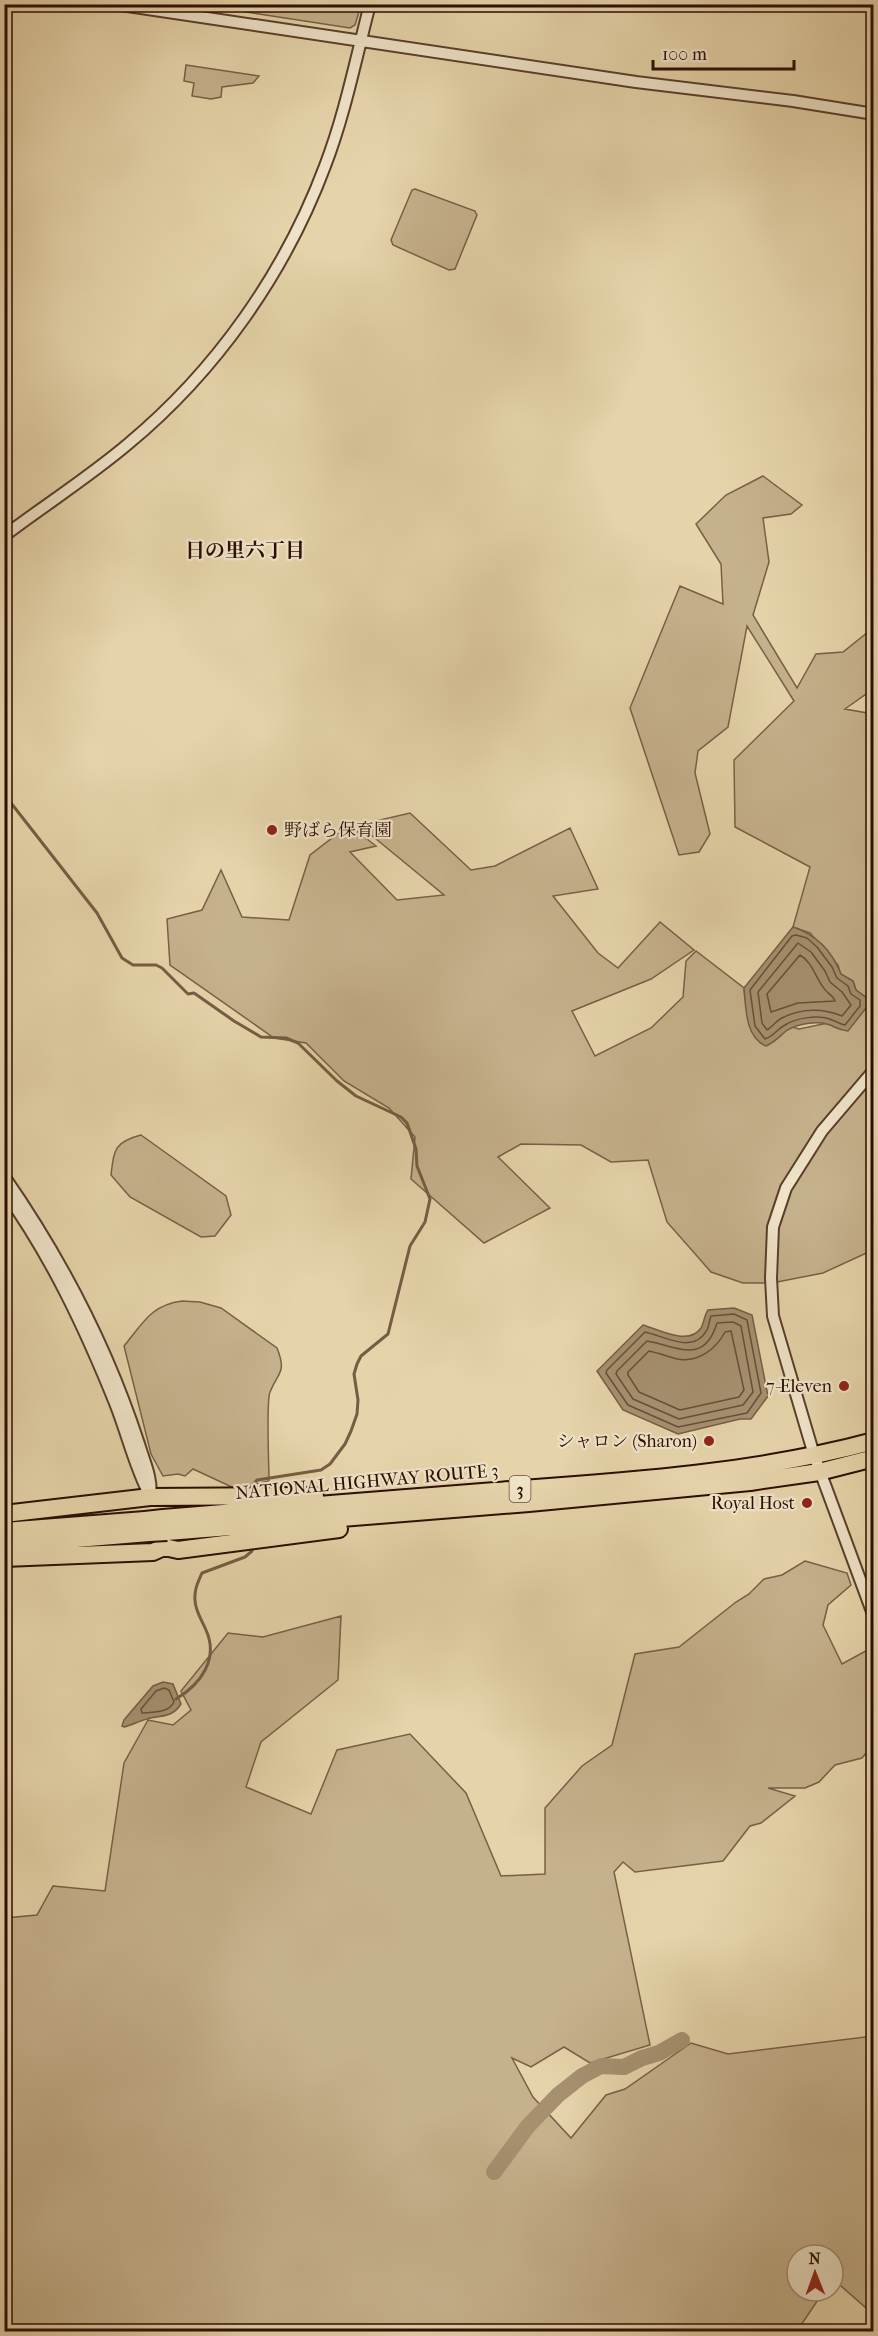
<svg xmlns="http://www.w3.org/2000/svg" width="878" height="2336" viewBox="0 0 878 2336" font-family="'IM FELL French Canon','Noto Serif JP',serif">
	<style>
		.green { fill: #c5b18c; stroke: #785f46; stroke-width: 1.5 }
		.water { fill: #a69070; stroke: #755c43; stroke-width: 1.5 }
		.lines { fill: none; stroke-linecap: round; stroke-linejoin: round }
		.shore { stroke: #684e38; stroke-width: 1.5 }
		.stream { stroke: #755c43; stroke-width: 3 }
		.river { stroke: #a69070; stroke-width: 16 }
		.minor-casing { stroke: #5a3e2a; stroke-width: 14 }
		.highway-casing { stroke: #2b0d00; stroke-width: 20 }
		.minor { stroke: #eee2c7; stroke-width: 10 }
		.highway { stroke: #e5d3a9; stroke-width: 16 }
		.highway-bridge-casing { stroke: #2b0d00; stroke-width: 20; stroke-linecap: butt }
		.highway-bridge { stroke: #e5d3a9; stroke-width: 16 }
		.poi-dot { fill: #8f2418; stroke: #eee2c7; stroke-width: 2 }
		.labels { text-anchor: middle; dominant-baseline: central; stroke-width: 4.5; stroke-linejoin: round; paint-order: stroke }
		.shield { fill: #eee2c7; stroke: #664d3c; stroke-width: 1.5 }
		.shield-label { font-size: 16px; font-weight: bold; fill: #2b0d00 }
		.poi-label { font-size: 18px; fill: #2b0d00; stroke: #eee2c7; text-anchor: end }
		.street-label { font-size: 18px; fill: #2b0d00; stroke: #eee2c7 }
		.neighbourhood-label { font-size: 20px; font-weight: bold; fill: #2b0d00; stroke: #eee2c7 }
	</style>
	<rect width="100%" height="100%" fill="#e5d3a9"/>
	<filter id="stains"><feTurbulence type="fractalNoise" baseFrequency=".00333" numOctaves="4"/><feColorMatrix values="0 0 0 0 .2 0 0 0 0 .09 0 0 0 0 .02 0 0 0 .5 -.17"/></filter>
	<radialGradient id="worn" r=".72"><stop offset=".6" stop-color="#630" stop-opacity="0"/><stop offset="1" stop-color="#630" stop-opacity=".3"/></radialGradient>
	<!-- green -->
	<path class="green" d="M214,4h147v1l-6,20 -5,3 -136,-21z
		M186,65l73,11 -6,7 -31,4 -1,10 -10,2 -19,-3 2,-13 -10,-2z
		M415,189l60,22 2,4 -22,54 -6,1 -56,-25 -2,-5 21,-50z
		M763,476l39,29 -11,9 -28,4 6,44 -16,53 44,73 19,-34 27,-2 30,-24v61l-28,20 28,5v536l-50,23 -51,10h-29l-32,-11 -44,-50 -19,-62 -37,2 -30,-17 -60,-1 -23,13 52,51 -66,35 -73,-64 4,-42 -26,-29 -45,-27 -38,-38 -32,-5 -104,-73 -3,-46 35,-9 19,-40 21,47 47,3 21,-65 39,-30 27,21 -26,6 47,48 47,-5 -85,-70 51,-12 61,57 24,-4 75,-38 28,61 -45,7 45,57 20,15 42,-46 34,28 -43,29 -79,32 23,45 56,-28 32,-31 3,-36 10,-10 48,37 1,12 27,21 27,8 58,-12 10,-19 -11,-8 -3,-9 -12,-6 -3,-10 -28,-32 -17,-6 17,-60 -75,-40 -1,-67 60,-59 -47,-75 -19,101 -30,24 -3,22 15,61 -11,18 -20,3 -49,-147 50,-122 43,18 -2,-40 -25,-40 30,-29z
		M141,1135l85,61 5,19 -16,21 -14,1 -71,-40 -19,-22c3,-25 3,-33 30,-40z
		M182,1301l18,1 21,6 56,40c10,25 1,24 -7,44 -4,10 -1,73 -1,89l-33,8 -43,-20 -8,7 -7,-2 -15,2 -12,-22 -27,-108c19,-23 27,-41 58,-45z
		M805,1561l42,12 4,12 -23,20 -5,20 19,39 31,-17v98l-11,13 -27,7 -16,17 -14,6h-37l27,8 -34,27 -11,3 -27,35 -88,11 -12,-10 -9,10 36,173 -60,18 -26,-16 -33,20 -19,-9 21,39 38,41 35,-43 19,-6 66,-46 37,11 145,-18v278l-40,-35v-24h-36v36h27l-27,40h-792v-413l32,-3 16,-29 52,5 19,-128 24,-43 25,5 18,-15 -10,-19 47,-58 35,4 78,-21 -3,64 -77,62 -15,45 65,27 26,-64 73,-16 56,59 35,83 44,-2v-66l37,-42 30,-21 23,-91 44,-7 57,-45 13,-8 15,-15 18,-4z"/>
	<!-- water -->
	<path class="water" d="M793,927c24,8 39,24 48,47l12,7 3,9 11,8 -1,10 -18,23c-9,-1 -11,-3 -18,-6 -12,-5 -34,-1 -44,6 -7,6 -11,11 -20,15 -21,-9 -20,-38 -22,-58z
		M734,1308l18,7 16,81 -17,23h-11l-62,15 -55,-24 -26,-39 46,-46c17,5 46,21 58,3 3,-5 3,-12 7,-18z
		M163,1682l10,2 8,20c-9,14 -19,11 -34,15 -8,2 -15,6 -23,8l-2,-1 2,-6 29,-34z"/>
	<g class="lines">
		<!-- shore -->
		<path class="shore" d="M796,935l11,3 10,9 15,20 5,11 11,8 3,8 9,6v6l-15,19c-6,-1 -7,-3 -13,-5 -13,-6 -36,-2 -47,5 -8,4 -11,11 -20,14l-10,-13 -5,-36 42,-54z
			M798,943l13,9 14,19 5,11 12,10 9,13 -9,11c-19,-8 -41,-8 -60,2 -6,3 -10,9 -15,12l-5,-7 -4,-31z
			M800,955c12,7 15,21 23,32 3,6 10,8 12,14l-37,2 -27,9 -4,-18z
			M734,1314l13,6 14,73 -14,20 -69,14 -50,-22 -22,-32 1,-3 38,-38c20,4 48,23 62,-2 2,-4 2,-9 4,-14z
			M733,1322l8,4 12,66 -10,13 -64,14 -46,-20 -17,-25 1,-3 30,-30c29,5 57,25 70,-18z
			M731,1331l13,59 -5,7 -59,13 -41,-18 -11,-17v-3l21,-21c10,2 19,6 28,8 21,4 39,-10 48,-27z
			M164,1688l5,2 5,12c-5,11 -21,10 -32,11l-1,-4 15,-18z"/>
		<!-- stream -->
		<path class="stream" d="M4,794l93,119 25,45 11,7h23l6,3 26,26 6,-1 40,28 27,16 25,1 12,5 39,38 19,15 45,21 6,6 9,26 1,17 13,33 -5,23 -15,24 -22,88 -27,22 -4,8 -3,10 4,26 -1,14 -6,17 -6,13 -15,20 -9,6 -64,10 -7,8
			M176,1699c25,-15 43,-40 30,-69 -4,-10 -11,-19 -11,-30 -1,-10 3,-18 7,-27l43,-16 7,-6 -1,-3"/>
		<!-- river -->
		<path class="river" d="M494,2172l34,-46 30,-31 24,-19 19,-10 23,1 18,-9 17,-5 23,-13"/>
		<!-- minor casing -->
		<g class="minor-casing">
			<path id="minor" d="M114,4l522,78 157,19 81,13
				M4,536c41,-31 85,-59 124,-92 88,-73 157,-171 197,-278 20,-52 31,-108 45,-162
				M874,1070l-52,61 -36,57 -13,39 -2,51 2,38 41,139 60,162
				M4,1176c57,82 104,173 135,268 5,17 14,35 11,53
				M4,1191c47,65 81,138 111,212 12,30 19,62 34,91"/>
		</g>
		<!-- highway casing -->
		<g class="highway-casing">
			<path id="highway" d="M4,1514l146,-17 165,-1
				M163,1518c111,-9 221,-19 332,-27 125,-9 257,-17 379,-50
				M4,1531l141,-11
				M167,1532l362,-29 221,-21 69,-10 55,-14
				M4,1545l145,-12
				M4,1558l149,-6 11,-5 14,3 161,-21"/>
		</g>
		<!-- minor -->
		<use href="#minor" class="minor"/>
		<!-- highway -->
		<use href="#highway" class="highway"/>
		<!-- highway-bridge casing -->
		<g class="highway-bridge-casing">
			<path id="highway-bridge" d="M145,1520l18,-2
				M149,1533l18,-1"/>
		</g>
		<!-- highway-bridge -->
		<use href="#highway-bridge" class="highway-bridge"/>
	</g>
	<!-- markers -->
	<g class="poi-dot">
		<circle cx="272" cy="830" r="6"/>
		<circle cx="844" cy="1386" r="6"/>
		<circle cx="709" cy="1441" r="6"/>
		<circle cx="807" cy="1503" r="6"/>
	</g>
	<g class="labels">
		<!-- shield labels -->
		<rect class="shield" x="509.5" y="1476" width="21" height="26" rx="4.5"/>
		<g class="shield-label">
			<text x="520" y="1489">3</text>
		</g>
		<!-- poi labels -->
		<g class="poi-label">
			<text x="284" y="830" text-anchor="start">野ばら保育園</text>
			<text x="832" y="1386">7-Eleven</text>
			<text x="697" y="1441">シャロン (Sharon)</text>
			<text x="795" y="1503">Royal Host</text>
		</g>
		<!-- street labels -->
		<g class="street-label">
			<text transform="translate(367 1482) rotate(-5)">NATIONAL HIGHWAY ROUTE 3</text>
		</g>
		<!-- neighbourhood labels -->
		<g class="neighbourhood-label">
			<text x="245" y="550">日の里六丁目</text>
		</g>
	</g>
	<!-- margin -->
	<rect width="878" height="2336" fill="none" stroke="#e5d3a9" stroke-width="24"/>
	<rect x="6" y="6" width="866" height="2324" fill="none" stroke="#2b0d00" stroke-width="3"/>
	<rect x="12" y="12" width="854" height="2312" fill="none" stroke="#2b0d00" stroke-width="1.5"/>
	<!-- north arrow -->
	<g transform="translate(815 2273) rotate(359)"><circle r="28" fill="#eee2c7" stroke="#a08d77" stroke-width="1.5"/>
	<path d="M0-4.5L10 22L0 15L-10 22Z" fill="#8f2418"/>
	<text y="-9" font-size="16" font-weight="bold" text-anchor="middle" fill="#2b0d00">N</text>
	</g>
	<!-- scale -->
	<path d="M653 60v9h141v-9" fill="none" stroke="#2b0d00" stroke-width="3"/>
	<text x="662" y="60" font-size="18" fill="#2b0d00" stroke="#eee2c7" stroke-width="4.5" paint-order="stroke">100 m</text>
	<rect width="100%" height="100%" filter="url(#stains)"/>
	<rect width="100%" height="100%" fill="url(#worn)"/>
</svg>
